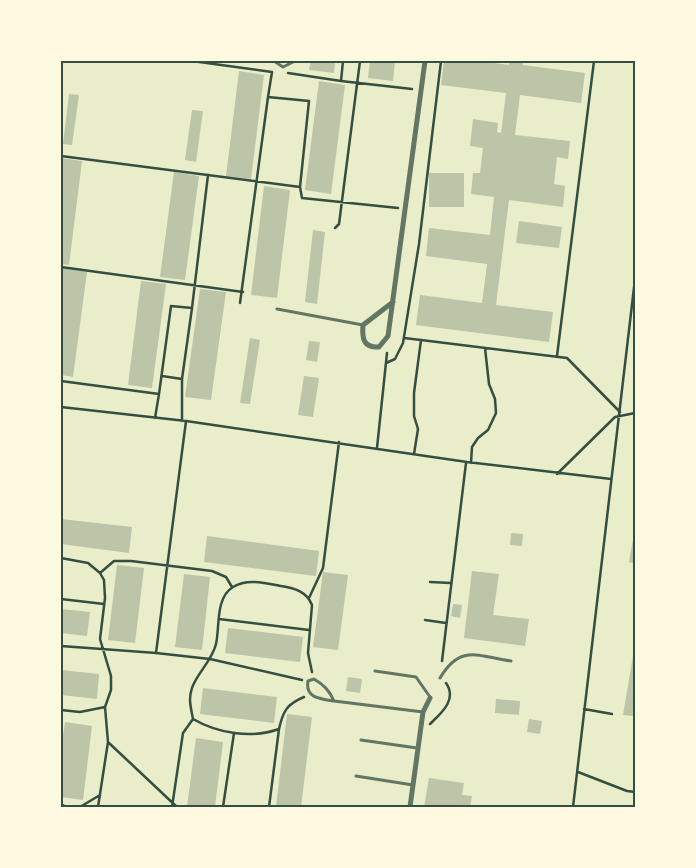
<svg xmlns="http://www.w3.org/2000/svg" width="696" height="868" viewBox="0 0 696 868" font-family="'Fira Sans Condensed',sans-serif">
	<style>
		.building { fill: #bcc5a7 }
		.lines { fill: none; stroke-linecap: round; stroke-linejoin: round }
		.path { stroke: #344e41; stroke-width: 2.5 }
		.service { stroke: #617663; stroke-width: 3 }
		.minor { stroke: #617663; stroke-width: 5 }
		.neatline { fill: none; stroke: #344e41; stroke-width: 2 }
	</style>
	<rect width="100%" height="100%" fill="#e9edc9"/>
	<!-- building -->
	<path class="building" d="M311,61h24l-1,12 -25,-3z
		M370,61h25l-2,20 -25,-3z
		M444,61h35l30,4v-4h3l11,2v2l62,8 -4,30 -61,-8 -5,40 55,6 -2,18 -11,-2 -3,27 11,2 -2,21 -54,-7 -13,105 57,7 -4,30 -133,-17 4,-30 62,8 5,-39 -61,-8 3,-28 61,7 4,-38 -23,-3 2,-21h7l3,-25 -13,-2 3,-27 25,4 -1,9 4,1 5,-40 -65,-8z
		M239,71l25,4 -13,104 -25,-3z
		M319,81l26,4 -14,109 -26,-4z
		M69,94l10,1 -7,50 -9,-1z
		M192,110l11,1 -7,51 -11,-2z
		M61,158l21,3 -13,104 -8,-1z
		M174,172l25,4 -14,104 -25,-3z
		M429,173h35v34h-35z
		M264,186l26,4 -13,108 -26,-3z
		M519,221l43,6 -3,21 -43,-5z
		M313,230l12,2 -8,72 -12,-2z
		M62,268l25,4 -14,105 -12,-2z
		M141,281l25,3 -14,104 -24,-3z
		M200,289l26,3 -15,108 -26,-3z
		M250,338l10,2 -10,64 -10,-1z
		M309,341l11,1 -3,20 -11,-2z
		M304,376l15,2 -6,39 -15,-2z
		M61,519l71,8 -3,26 -68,-9z
		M511,533l12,1 -1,12 -12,-1z
		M634,534h1v30l-6,-2z
		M207,536l112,15 -3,25 -112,-14z
		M117,565l27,3 -9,75 -27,-3z
		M472,571l27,3 -6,41 36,4 -4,27 -61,-8z
		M323,572l25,3 -10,75 -25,-3z
		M184,574l26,3 -8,73 -27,-3z
		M453,604l9,1 -2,13 -9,-2z
		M61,609l29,3 -3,24 -26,-3z
		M228,628l75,9 -3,25 -75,-9z
		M634,650h1v66l-12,-1z
		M61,670l38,4 -2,25 -36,-4z
		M348,677l14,2 -2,14 -14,-2z
		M203,688l74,9 -3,26 -74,-9z
		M496,699l24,2 -1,14 -24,-2z
		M287,714l25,3 -11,90h-25z
		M529,719l13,2 -2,13 -13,-2z
		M65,722l27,4 -9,74 -22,-3v-48z
		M196,738l27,4 -8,65h-28z
		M429,778l35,5 -2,12 10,1 -2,11h-46z"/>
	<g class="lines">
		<!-- path -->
		<path class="path" d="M192,61l80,11 -4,25 41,4 -9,86 2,11 96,10
			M343,61l-2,20 71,8
			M288,73l53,8
			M61,156l239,31
			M335,228l4,-4 21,-163
			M61,267l182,25
			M240,303l28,-206
			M404,338l17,2 -7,53v23l4,13 -4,25
			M421,340l146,18 53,54
			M557,356l37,-295
			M386,363l9,-4 8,-16 16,-99 22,-183
			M162,376l20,3 10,-71
			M182,379v42
			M61,381l98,13 -4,24
			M159,394l12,-88 21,2 16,-133
			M61,407l125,14 281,41 144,17
			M377,448l10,-95
			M471,463l1,-16 6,-9 10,-8 8,-17 -1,-14 -6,-15 -4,-36
			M557,474l58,-57 20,-4
			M61,558l27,5 12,10
			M430,582l21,1
			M309,598l14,-30 16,-126
			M61,599l43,5
			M219,619l90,11
			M425,620l21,3
			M61,646l95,7 54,6 92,21
			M156,653l30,-232
			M442,661l24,-198
			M584,709l28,5
			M61,710l19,2 25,-5
			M193,719c24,14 58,20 86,10 4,-18 8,-25 25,-32
			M430,724c10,-10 28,-24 16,-41
			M109,743l68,64
			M578,772l49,19 8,1
			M61,804l5,3
			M80,807l20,-12
			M98,807l10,-65 -3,-35 6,-17v-14l-11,-37 5,-41 -1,-18 -4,-7 14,-12h17l81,10 14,6 6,10
			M172,807l11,-74 10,-14c-2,-11 -5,-20 -1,-31 5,-15 20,-27 24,-44 4,-17 -1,-46 17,-57 14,-9 33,-4 48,-1 14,2 26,6 31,19l-4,48 4,19
			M223,807l11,-74
			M269,807l10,-78
			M573,807l62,-528"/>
		<!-- service -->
		<path class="service" d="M274,61l9,6 12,-6
			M277,309l86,16
			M375,671l41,6 14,20
			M440,678c20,-34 38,-22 71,-17
			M334,701c-5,-11 -10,-16 -20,-22l-6,2c-3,17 12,18 26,20l89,11
			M361,740l56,8
			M356,776l57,9"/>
		<!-- minor -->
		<path class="minor" d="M393,302l-30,23c-1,13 0,23 16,22l9,-11 37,-275
			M410,807l13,-95 7,-14"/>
	</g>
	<!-- border -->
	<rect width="696" height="868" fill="none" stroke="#fefae0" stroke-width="125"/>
	<rect x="62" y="62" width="572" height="744" class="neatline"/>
</svg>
